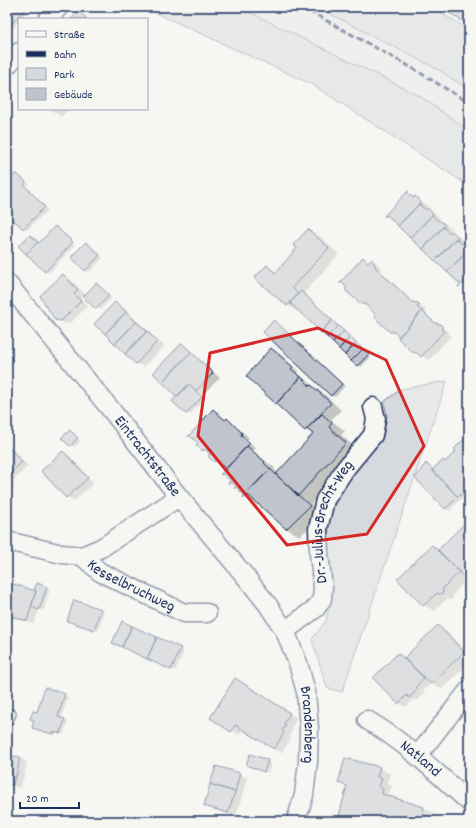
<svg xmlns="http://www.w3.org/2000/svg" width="476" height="828" viewBox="0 0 476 828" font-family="Dekko,sans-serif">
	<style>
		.built { fill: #e6e7e7 }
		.green { fill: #d6d9dd; stroke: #78849e }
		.shadow { fill: #0003 }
		.building { fill: #c0c4cd; stroke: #1b2f5e }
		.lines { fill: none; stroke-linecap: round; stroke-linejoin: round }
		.lane-casing { stroke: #1b2f5e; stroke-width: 12 }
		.street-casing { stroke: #1b2f5e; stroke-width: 21 }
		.lane { stroke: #f6f6f2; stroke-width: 9 }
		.street { stroke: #f6f6f2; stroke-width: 18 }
		.rail { stroke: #1b2f5e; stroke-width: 3; stroke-dasharray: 6 3; stroke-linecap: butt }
		.marked { fill: none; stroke: #d62828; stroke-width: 3; stroke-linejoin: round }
		.labels { text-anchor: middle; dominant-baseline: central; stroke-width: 3; stroke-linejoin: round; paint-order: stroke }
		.street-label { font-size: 16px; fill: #1b2f5e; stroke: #f6f6f2 }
	</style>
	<rect width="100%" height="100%" fill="#f6f6f2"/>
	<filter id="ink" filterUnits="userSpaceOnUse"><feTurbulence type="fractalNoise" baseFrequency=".025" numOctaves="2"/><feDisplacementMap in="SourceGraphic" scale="8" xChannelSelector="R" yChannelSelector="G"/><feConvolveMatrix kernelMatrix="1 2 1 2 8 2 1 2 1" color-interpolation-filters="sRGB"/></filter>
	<g filter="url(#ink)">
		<!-- built -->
		<path class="built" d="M239,7h78l122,63 30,20v41l-49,-35z"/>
		<!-- green -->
		<path class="green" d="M143,7h96l181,89 49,35v55l-156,-101z
			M317,7h113l39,22v61l-30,-20z
			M447,381l-105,311 -15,-4 -15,-49 14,-18 6,-32 -5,-34 -1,-23 5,-21 11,-22 16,-24 25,-28 4,-21 -3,-14 17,-13z"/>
		<!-- shadow -->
		<path class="shadow" d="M7,7h23v2l-9,10h-2v2l-9,11 -3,-2z
			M50,109h19l-8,8z
			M7,151l6,5 -6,7z
			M19,176l10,8 -3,4 22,22 -21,20 -10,-8 -2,2 -8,-8v-32z
			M407,193l15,9 6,4 -2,3 9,5 5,4 -2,2 9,5 5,5 -2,1 9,5 5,5 -1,2 6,3 -1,42 -7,-4 -74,-69z
			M55,227l20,18 -26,28 -3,-2 -16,-35 10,8z
			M309,230l10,6 20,18 -35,39 67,64 -10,10 -62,-57 -1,2 -11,-7 -20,-39 10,6 21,-24z
			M86,243l17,15 -14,14 -3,-2z
			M363,258l7,4 1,-2 7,4 3,3 1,5 33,32 11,5 -2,3 14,13 12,7 -2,1 3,3 -22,24 -16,-9 -15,-16 -7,-4 -15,-18 -15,-10z
			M63,275l7,4 16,16 13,-9 13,12 -12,12 -17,-14 -3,2 8,8 -19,18 -5,-1 -8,-4z
			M115,303l8,4 41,39 -20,21 -7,-4z
			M274,321l71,65 -10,11 -4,-2z
			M182,344l7,5 31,29 -17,16 -7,-4 9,9 -16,16 -3,-2 -8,-16z
			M272,349l7,4 20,19 -1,1 18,15 6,4 19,18 -10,10 14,11 -4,4 18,16 -48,53 11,11 -22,21 -13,-7 -27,-25 -2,2 -14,-9 2,-2 -19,-26 -12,-8 -6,-5 2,-1 -13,-10 15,-34 13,9 8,4 15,14 -2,2 9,8 -3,3 22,17 -1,1 4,4 35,-39 -7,-4 -59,-55z
			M70,431l11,10 -7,6 -4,-1z
			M469,436v66l-7,-4 -13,13 -33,-33 13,-12 4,5 13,-8 12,-12 -2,-2z
			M7,447l7,4 14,15 -16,16 3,3 -8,7z
			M63,452l7,4 24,27 -20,18 -7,-4z
			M469,521v57l-16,16v5l-3,1 -2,-2 -14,13 -10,-6 -25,-26 34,-33 6,4z
			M7,583l32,10 7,-6 4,2 -7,22 -4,-2 -5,15 -27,-8z
			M75,601l29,11 -6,19 -30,-10z
			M123,623l61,28 -9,20 -58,-26z
			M438,627l10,6 21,21v9l-27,26 -11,-6 -8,8 2,2 -8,8 -3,-2 -8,8 -7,-4 -25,-25 25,-24 7,4z
			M242,683l55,35 -6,10 2,2 -4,6 2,2 -9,15 -39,-24 -4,6 -28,-17z
			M45,688l23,9 -7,21 7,4 -5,13 -7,-2 -1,3 -22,-8z
			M250,755l21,8 -3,10 -17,-6z
			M7,756l13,2 7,4 -4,18h-1l-2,8 -13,-3z
			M217,767l23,7 7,4 -11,39 -24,-8 -7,-4z
			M379,768l11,6 -3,9 5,2 -3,8 4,3v2l31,10 11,6 -2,4 7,3h-97l-4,-2 9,-31 -9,-5z"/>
		<!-- building -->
		<path class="building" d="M7,7h20l-20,22z
			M448,7h10l11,7v11l-23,-14z
			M79,11l8,8h-16z
			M16,173l10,9 -2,3 21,22 -22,22 -9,-9 -3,2 -4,-4v-36z
			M409,190l-2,2 6,6 2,-2 6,6 -23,24 -11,-11 -2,2 -1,-1z
			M419,204l7,6 2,-2 5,6 -23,24 -12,-12z
			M432,215l6,6 1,-1 6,5 -22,24 -13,-11z
			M55,226l18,16 -28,30 -19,-18 12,-12 1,1z
			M443,227l7,6 2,-2 6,6 -23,24 -12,-12z
			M308,229l21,19 -37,40 6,6 -11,12 -33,-28 13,-13 8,8 22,-25 -4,-3z
			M30,235l8,7 -12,12 -8,-8z
			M456,238l6,6 2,-2 5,5v2l-22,23 -12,-11z
			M86,242l14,13 -15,16 -14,-14z
			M469,250v26l-10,11 -1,-1 2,-2 -13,-12z
			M363,257l5,5 3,-3 3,3 1,5 37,35 6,1 2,2 -3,2 5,4 -24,27 1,-2 -5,-4h-4l-15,-14v-4l-10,-10h-4l-15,-13v-4l-5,-5 -2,2z
			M63,274l15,16 -4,4 7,7 -20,20 -6,-1 -15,-24z
			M96,283l13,12 -13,14 -13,-12z
			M301,291l31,29 -11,12 -31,-29z
			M115,302l11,10 -21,22 -11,-10z
			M422,311l13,12 5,1 3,3 -2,2 3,2 -23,26 -4,-4 -5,-1 -14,-14z
			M126,312l10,10 -21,22 -10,-10z
			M274,320l68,64 -11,12 -68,-64z
			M332,320l6,6 -11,11 -6,-5z
			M136,322l11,9 -22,23 -10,-10z
			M338,326l6,5 -11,12 -6,-6z
			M147,331l10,11 -21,22 -11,-10z
			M344,331l6,6 -11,12 -6,-6z
			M350,337l6,6 -11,12 -6,-6z
			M182,343l9,9 -29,30 -9,-9z
			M356,343l7,6 -12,12 -6,-6z
			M271,348l22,19 -2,2 10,8 -25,27 -30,-28z
			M363,349l6,5 -12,12 -6,-5z
			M191,352l22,21 -17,18 -7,-7 -12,13 -15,-15z
			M301,377l9,9 1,-1 20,18 -26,28 -29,-27z
			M189,384l13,13 -16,17 -14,-13z
			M213,409l12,11 2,-2 15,15 -1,2 9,8 -26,28 1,-3 -9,-8 -2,2 -6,-6 2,-2 -6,-5 -1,2 -7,-6 2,-2 -9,-8 -1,2z
			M322,414l10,9 -3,4 17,16 -48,53 -22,-22 37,-40 -6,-5z
			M70,430l8,8 -8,8 -9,-8z
			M465,438l4,4v45l-11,10 -26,-27 11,-10 2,2 11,-11 -2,-2z
			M7,445l15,17 -15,14z
			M247,446l18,16 -1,1 6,6 -27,28 1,-2 -8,-8 -2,2 2,-3 -5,-4 -2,2 -1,-1 2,-2 -7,-7 -3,1z
			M63,451l25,27 -22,20 -25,-27z
			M426,463l32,34 -13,12 -30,-31z
			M270,469l40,37 -24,23 -38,-34 -4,4 -1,-2z
			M7,477l5,6 -5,5z
			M469,519v53l-5,5 -26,-27z
			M432,545l27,27 -16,16v5l-4,1 -2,-1 -14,13 -26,-27z
			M7,582l29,9 -9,30 -20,-6z
			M37,583l10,4 -8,23 -8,-3 5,-16 -2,-1z
			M74,600l27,9 -7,21 -27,-9z
			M122,621l10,5 -10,21 -10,-4z
			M438,625l26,27 -33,32 -27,-26z
			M132,626l25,11 -10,22 -25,-12z
			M157,637l24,11 -10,22 -24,-11z
			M398,653l26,25 -8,9 2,2 -9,9 -2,-3 -9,9 -25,-26z
			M235,678l55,35 -6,10 2,2 -4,6 2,2 -10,16 -39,-24 -4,7 -21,-14z
			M45,687l20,7 -7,23 7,2 -5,15 -7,-2 -1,2 -20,-6 2,-8 -4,-1 3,-8 4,1z
			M250,754l18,6 -4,12 -18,-7z
			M7,755l13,2 -4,20 -1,-1 -2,9 -6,-2z
			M345,758l35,9 -3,10 5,1 -3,9 4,2 -1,5 42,13 -2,7 17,5 -1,2h-95l-5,-2 9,-33 -9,-3z
			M216,766l24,7 -5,19 -25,-8z
			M210,784l25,8 -7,21 -24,-7z"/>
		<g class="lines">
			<!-- lane casing -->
			<g class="lane-casing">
				<path id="lane" d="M7,722l4,-8"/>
			</g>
			<!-- street casing -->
			<g class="street-casing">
				<g id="street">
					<path d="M48,19l11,-12"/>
					<path d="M7,66l12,-14"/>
					<path id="s1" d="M7,283l105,128 67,86 66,79 23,29 17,26 13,32 8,29 3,36 -1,34 -4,33 -8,26"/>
					<path d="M7,541l55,13 20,2 19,-8 78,-51"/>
					<path id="s2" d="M82,556l18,16 84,41h23"/>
					<path id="s3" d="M285,631l31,-23 6,-9 1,-11 -4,-34 -1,-25 7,-29 20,-31 28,-34 3,-16 -3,-12"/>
					<path id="s4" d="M367,720c38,22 70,53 102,82"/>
					<path d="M418,755l51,-65"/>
				</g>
			</g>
			<!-- lane -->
			<use href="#lane" class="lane"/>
			<!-- street -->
			<use href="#street" class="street"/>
			<!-- rail -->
			<path class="rail" d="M302,7l112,62 55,34"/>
		</g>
	</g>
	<!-- marked area -->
	<path d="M0 0H476V828H0ZM318,328l68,32 38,86 -57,88 -80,11 -89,-109 12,-83z" fill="#f6f6f2" fill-opacity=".55" fill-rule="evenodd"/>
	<path class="marked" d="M318,328l68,32 38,86 -57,88 -80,11 -89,-109 12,-83z"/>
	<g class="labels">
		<!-- street labels -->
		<g class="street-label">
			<text stroke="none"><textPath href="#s1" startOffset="223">Eintrachtstraße</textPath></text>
			<text stroke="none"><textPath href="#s3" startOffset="130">Dr.-Julius-Brecht-Weg</textPath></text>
			<text stroke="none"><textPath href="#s2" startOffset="58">Kesselbruchweg</textPath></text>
			<text stroke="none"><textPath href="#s1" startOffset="543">Brandenberg</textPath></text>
			<text stroke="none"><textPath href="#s4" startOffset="66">Natland</textPath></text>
		</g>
	</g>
	<!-- margin -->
	<rect width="476" height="828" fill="none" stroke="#f6f6f2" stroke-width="24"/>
	<rect x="12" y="12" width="452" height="804" fill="none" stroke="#1b2f5e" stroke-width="1.5" filter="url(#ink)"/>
	<!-- legend -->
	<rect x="18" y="18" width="130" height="92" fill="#f6f6f2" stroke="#9ea6b7"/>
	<rect x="26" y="31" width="20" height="6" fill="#f6f6f2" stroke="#9ea6b7"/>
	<text x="54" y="38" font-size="12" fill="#1b2f5e">Straße</text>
	<rect x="26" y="51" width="20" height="6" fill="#1b2f5e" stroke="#9ea6b7"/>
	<text x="54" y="58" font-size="12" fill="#1b2f5e">Bahn</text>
	<rect x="26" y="68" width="20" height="12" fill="#d6d9dd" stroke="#9ea6b7"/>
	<text x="54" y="78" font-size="12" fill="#1b2f5e">Park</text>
	<rect x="26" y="88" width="20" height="12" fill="#c0c4cd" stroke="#9ea6b7"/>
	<text x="54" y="98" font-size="12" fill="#1b2f5e">Gebäude</text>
	<!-- scale -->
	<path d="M20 802v6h59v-6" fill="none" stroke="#1b2f5e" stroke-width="2"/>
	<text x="26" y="802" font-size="12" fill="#1b2f5e" stroke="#f6f6f2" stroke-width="3" paint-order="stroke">20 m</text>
</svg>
